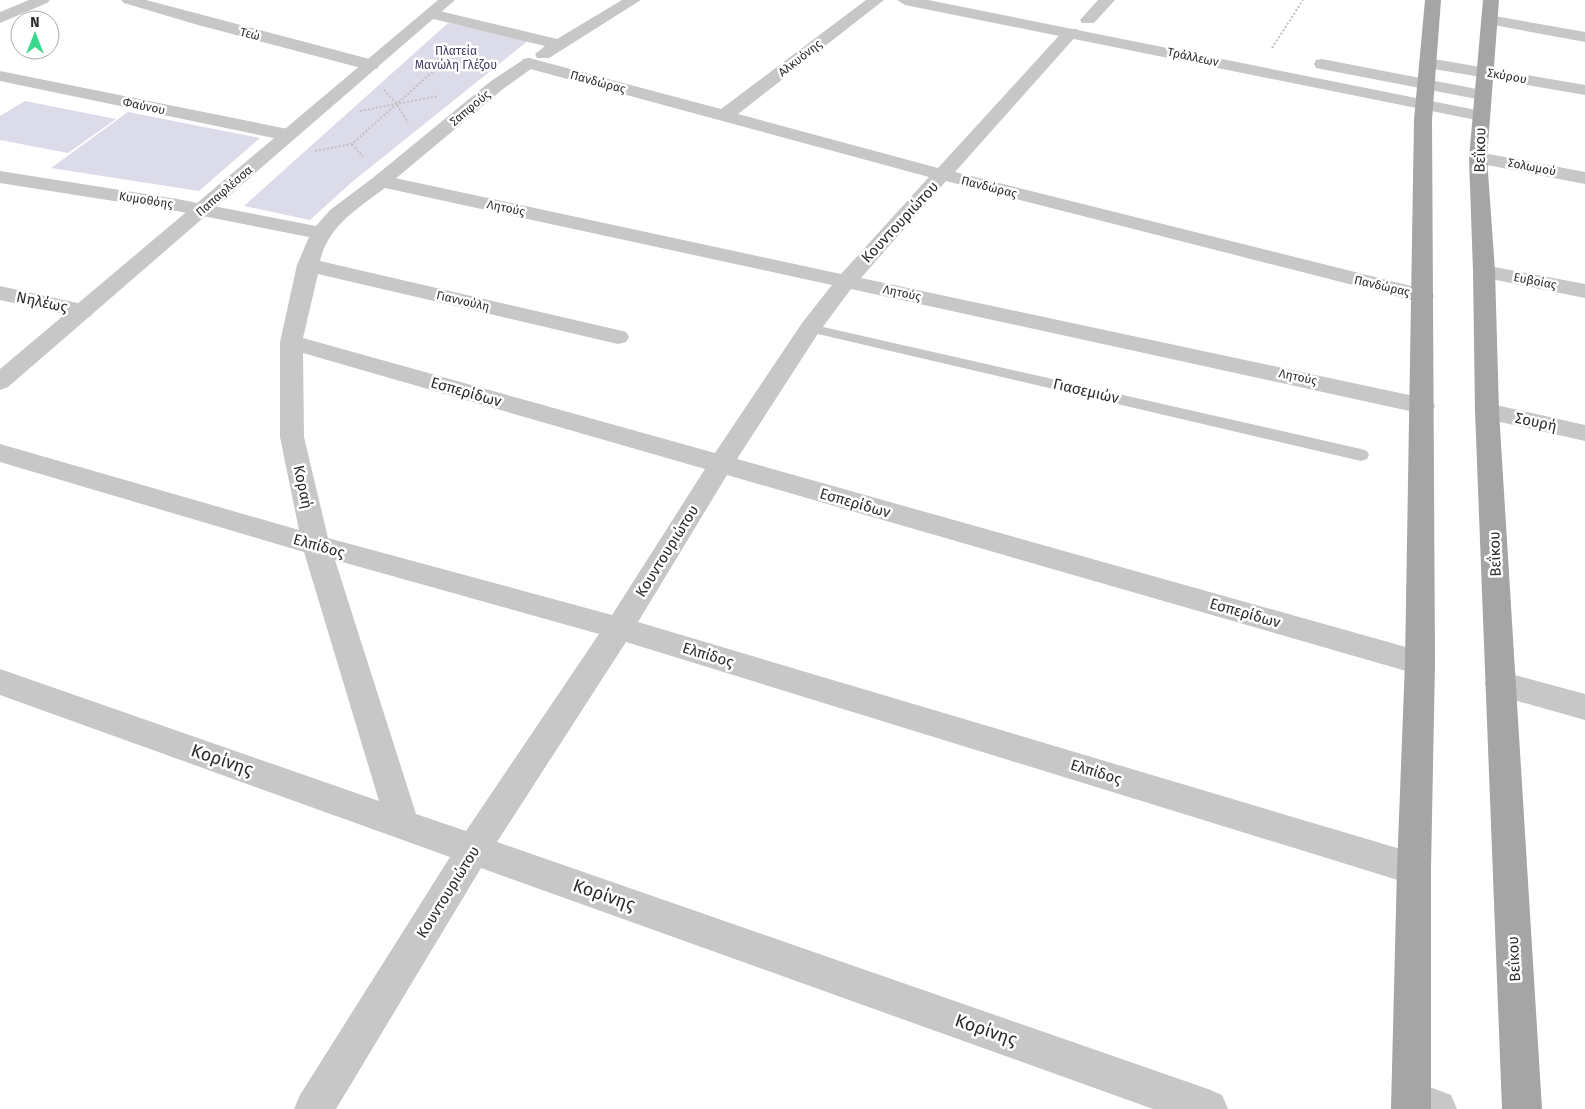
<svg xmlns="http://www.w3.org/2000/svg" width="1585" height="1109" viewBox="0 0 1585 1109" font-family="'Fira Sans',sans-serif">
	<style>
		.green { fill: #dcdbe9 }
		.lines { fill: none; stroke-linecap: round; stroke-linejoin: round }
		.path { stroke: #c1c1c1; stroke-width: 2; stroke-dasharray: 2 2; stroke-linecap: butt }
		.service { fill: #c7c7c7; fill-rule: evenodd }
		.pedestrian { fill: #c7c7c7; fill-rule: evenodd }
		.minor { fill: #c7c7c7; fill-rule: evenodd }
		.tertiary { fill: #c7c7c7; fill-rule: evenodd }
		.primary { fill: #a5a5a5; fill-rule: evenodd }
		.labels { text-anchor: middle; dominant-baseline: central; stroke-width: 5; stroke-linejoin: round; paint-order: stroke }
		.far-street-label { font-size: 12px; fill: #2d2d2d; stroke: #fff }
		.far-park-label { font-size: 12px; fill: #433e65; stroke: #fff }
		.street-label { font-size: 15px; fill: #2d2d2d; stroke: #fff }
		.near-street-label { font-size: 18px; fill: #2d2d2d; stroke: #fff }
	</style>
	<rect width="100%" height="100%" fill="#fff"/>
	<!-- green -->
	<path class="green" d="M448,23l81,17 -177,142 -42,38 -66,-14z
		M25,101l91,18 -48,34 -68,-13v-24z
		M128,112l132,26 -61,53 -148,-23z"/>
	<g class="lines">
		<!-- path -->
		<path class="path" d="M436,46l3,20 45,-8
			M1272,48l31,-48
			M384,90l12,13 12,20
			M360,111l78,-15
			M352,144l11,13
			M315,151l37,-7 87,-78"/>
		<!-- service -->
		<path class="service" d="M810,324l551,125 6,2 2,4 -2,4 -6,2 -556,-130 -2,-3 2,-3z"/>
		<!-- pedestrian -->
		<path class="pedestrian" d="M529,58l6,2 2,3 -2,3 -32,23 -115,96h-14l-2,-4 2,-4 117,-96 32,-21z"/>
		<!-- minor -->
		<path class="minor" d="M29,0h21l-3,3 -47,20v-11z
			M121,0h25l231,61 2,4 -2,4h-12l-167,-44 -74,-22z
			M622,0h19l-92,58h-12l-2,-4 10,-8 -120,-29 -2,-3 8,-5 126,30z
			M866,0h18l-146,114 200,54 127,-139h12l2,3 -2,3 -122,137 476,119 3,5 -3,5 -8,2 -477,-122 -85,97 562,120 9,2 3,6 -3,6 -9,2 -572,-125 -32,43 -82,127 683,192 11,3 4,9 -4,9 -11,3 -693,-200 -89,147 776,231 12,5 5,11 -5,11 -12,5 -788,-243 -129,200 711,247 14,6 6,14h-75l-672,-241 -145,241h-42l6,-14 150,-238 -450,-162v-26l379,132 -75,-249 -304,-90v-18l299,86 -19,-93v-95l17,-77 12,-28 -132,-26 -177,-28v-12l177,28 139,27 14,-16 44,-33 7,-2 460,99 88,-97 -406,-110 -2,-4 2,-4 6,-1 192,51zM385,188l447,97 -30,38 -87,130 -412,-115 15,-64 300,70 8,-2 3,-5 -3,-5 -8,-2 -298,-69c8,-35 37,-52 65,-73zM303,353l402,116 -93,146 -284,-77 -24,-101zM335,560l264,74 -133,197 -50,-17z
			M1098,0h17l-21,23h-12l-2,-3z
			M1489,15l96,17v10l-102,-19 -2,-3 2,-3z
			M1428,58l157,27v10l-163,-28 -2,-4 2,-4z
			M0,71l288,58 6,2 3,4 -3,4 -6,2 -288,-60z
			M1478,152l107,20v12l-114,-22 -2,-4 2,-4z
			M1484,265l101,19v14l-109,-22 -3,-5 3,-5z
			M0,286l91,20 3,5 -3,5 -8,2 -83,-18z
			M1487,403l98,22v16l-107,-24 -3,-6 3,-6z
			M1500,671l85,23v26l-96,-27 -4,-9 4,-9z
			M1411,1080l40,15 6,14h-62l-4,-9 6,-14z"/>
		<!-- tertiary -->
		<path class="tertiary" d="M438,0h17l-447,387 -8,3v-21z
			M897,0h31l553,111 6,1 3,4 -3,4 -6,1 -576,-116z
			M1322,59l160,31 6,1 3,4 -3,4 -6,1 -166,-32 -2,-4 2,-4z"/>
		<!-- primary -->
		<path class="primary" d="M1425,0h16l-9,120 3,543 -4,206v240h-40l6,-240 8,-206 9,-543z
			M1483,0h16l-12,158 8,113 4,140 43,698h-40l-27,-698 -2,-140 -4,-113z"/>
	</g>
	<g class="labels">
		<!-- far-street labels -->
		<g class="far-street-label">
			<text transform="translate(250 34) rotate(14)">Τεώ</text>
			<text transform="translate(1193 57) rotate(12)">Τράλλεων</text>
			<text transform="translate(800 58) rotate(-38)">Αλκυόνης</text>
			<text transform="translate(1507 76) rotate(10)">Σκύρου</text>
			<text transform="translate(598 82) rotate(15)">Πανδώρας</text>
			<text transform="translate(144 106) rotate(12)">Φαύνου</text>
			<text transform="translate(470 108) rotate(-40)">Σαπφούς</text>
			<text transform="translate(1532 167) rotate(11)">Σολωμού</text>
			<text transform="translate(989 187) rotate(14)">Πανδώρας</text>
			<text transform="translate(224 191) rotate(-41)">Παπαφλέσσα</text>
			<text transform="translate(146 200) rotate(9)">Κυμοθόης</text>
			<text transform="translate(506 208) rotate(12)">Λητούς</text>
			<text transform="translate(1535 281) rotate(11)">Ευβοίας</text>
			<text transform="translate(1382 286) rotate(13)">Πανδώρας</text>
			<text transform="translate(902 293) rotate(12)">Λητούς</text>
			<text transform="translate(463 301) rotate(13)">Γιαννούλη</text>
			<text transform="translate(1298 377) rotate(12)">Λητούς</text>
		</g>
		<!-- far-park labels -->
		<g class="far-park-label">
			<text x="456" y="51">Πλατεία<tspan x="456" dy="14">Μανώλη Γλέζου</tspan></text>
		</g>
		<!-- street labels -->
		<g class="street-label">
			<text transform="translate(1480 150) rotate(-89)">Βεΐκου</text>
			<text transform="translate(900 222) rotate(-47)">Κουντουριώτου</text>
			<text transform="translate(42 302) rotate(12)">Νηλέως</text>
			<text transform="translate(1086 391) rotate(13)">Γιασεμιών</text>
			<text transform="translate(466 392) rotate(16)">Εσπερίδων</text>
			<text transform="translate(1536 422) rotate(12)">Σουρή</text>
			<text transform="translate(303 487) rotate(78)">Κοραή</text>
			<text transform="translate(855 503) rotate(16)">Εσπερίδων</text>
			<text transform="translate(319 546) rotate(16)">Ελπίδος</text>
			<text transform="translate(667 551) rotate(-58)">Κουντουριώτου</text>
			<text transform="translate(1495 554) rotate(-92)">Βεΐκου</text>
			<text transform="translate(1245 613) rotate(16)">Εσπερίδων</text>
			<text transform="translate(708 655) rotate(17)">Ελπίδος</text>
			<text transform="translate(1096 772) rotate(17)">Ελπίδος</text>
			<text transform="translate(448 892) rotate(-58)">Κουντουριώτου</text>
			<text transform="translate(1514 959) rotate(-93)">Βεΐκου</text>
		</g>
		<!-- near-street labels -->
		<g class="near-street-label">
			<text transform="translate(222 760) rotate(19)">Κορίνης</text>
			<text transform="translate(604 895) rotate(19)">Κορίνης</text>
			<text transform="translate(986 1030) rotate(19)">Κορίνης</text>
		</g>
	</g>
	<!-- north arrow -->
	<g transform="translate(35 35)"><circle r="24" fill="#ffffff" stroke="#ababab"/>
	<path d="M0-4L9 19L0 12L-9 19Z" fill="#3ad88d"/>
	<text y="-8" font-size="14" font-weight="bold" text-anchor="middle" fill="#2d2d2d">N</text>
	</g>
</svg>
